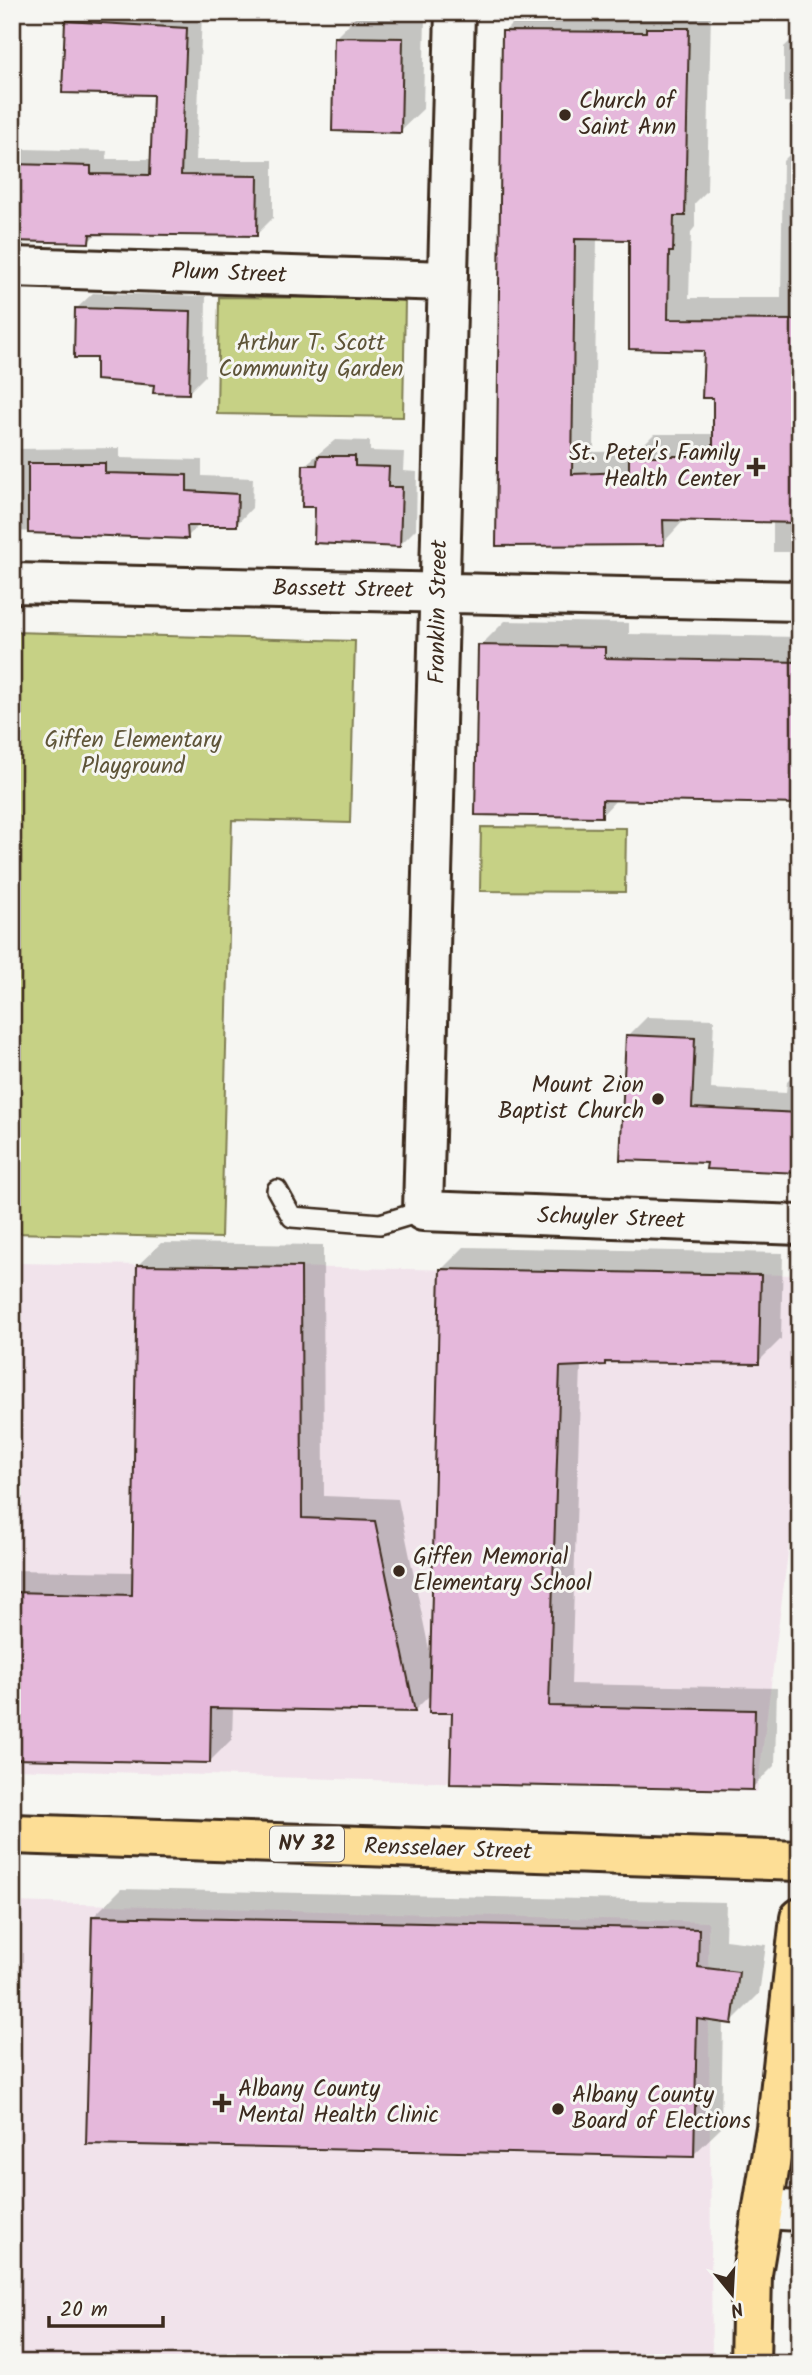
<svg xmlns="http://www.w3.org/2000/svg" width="812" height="2375" viewBox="0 0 812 2375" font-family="Kalam,sans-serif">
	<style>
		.built { fill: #f1e3eb }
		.green { fill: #c6d185; stroke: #807e52; stroke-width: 2 }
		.shadow { fill: #0003; fill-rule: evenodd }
		.building { fill: #e5b8db; stroke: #3b2a1e; stroke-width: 2; fill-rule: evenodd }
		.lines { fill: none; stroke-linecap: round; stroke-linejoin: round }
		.lane-casing { stroke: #3b2a1e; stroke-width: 24 }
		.street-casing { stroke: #3b2a1e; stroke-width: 44 }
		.primary-casing { stroke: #3b2a1e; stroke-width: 44 }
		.lane { stroke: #f6f6f2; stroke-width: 19 }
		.street { stroke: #f6f6f2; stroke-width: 38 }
		.primary { stroke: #fdde96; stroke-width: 38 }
		.poi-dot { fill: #3b2a1e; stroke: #f6f6f2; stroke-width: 2.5 }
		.labels { text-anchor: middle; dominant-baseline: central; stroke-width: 6; stroke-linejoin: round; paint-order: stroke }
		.shield { fill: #f6f6f2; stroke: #73675e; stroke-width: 2 }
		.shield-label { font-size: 21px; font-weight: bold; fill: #3b2a1e }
		.poi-label { font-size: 23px; fill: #3b2a1e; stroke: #f6f6f2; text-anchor: start }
		.street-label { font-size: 23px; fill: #3b2a1e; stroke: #f6f6f2 }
		.park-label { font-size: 23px; fill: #5e5438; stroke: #f6f6f2 }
	</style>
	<rect width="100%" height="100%" fill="#f6f6f2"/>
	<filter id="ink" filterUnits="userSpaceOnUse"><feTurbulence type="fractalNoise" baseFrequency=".0143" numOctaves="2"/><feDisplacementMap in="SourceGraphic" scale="14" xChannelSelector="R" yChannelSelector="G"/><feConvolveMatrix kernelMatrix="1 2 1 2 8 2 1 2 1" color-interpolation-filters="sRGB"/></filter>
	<g filter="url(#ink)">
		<!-- built -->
		<path class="built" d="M12,1263l788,12v185l-43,332 -745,-23z
			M12,1902l696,20 4,441h-700z"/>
		<!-- green -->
		<path class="green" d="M219,297l186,2 -2,118 -186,-3z
			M12,632l343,9 -5,182 -118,-3 -11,418 -209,-5z
			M481,827l145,1 -1,64 -145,-1z"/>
		<!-- shadow -->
		<path class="shadow" d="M77,12l125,1 -6,147h77v58l-16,16 -160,-1 -8,8 -77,-2v-78l12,-12 83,2 -1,8h46l3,-66 -88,-71z
			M524,12h187l-4,179 -12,12v24l-4,5 -2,66h92l2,-137 17,-17v408h-27v-31l-88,-2 -22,24 -165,1 6,-512zM597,238h34v110l75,1 9,47v38h-61l-17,17 -43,1z
			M358,15l67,1 -2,93 -23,22 -64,-94z
			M800,32v71l-16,-1v-55z
			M93,293l113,3 -1,80 -16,16 -34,-9 -57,-27 -22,-47z
			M335,440l35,1v10l34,1 -1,19 14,1 -1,57 -16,16 -83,-39 -12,-41z
			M120,448v10l82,2v16l51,2 -1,30 -15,16h-37l-13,13 -175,-6v-82z
			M505,621l124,2v11l171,3v165l-182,-4 -17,18 -121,-170z
			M647,1017l67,2 -3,70 75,4 1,-11 13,-13v102l-92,-9 -80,-126z
			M161,1243l162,2 1,251 74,3 33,160 10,-389 23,-23 319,6 -2,86 -23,23 -150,-2 -3,3 -24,1 -10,320 206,4 -2,77 -23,23 -320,-95 -18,18 -181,-4 -1,32 -22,22 -198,-4v-187l122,2 4,-307z
			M121,1889l605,13 -1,38 41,5 -7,49 -28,28 -8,-1 -2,107 -28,27 -600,-238z
			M12,2226h6l-4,137h-2z"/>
		<!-- building -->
		<path class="building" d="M65,21l122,7 -6,147 77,1 -1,60 -167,-2 -1,9 -77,-2v-77l79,2v8l59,1 3,-80 -91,-2z
			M646,28h43l-4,188h-11l-1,36h-4l-1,67 132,1v203l-137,-3 1,25 -168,1 6,-515 144,1zM575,239l54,1v109l75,2 -2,47h11v58h-84v16l-57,2z
			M334,37l69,1 -2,95 -69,-2z
			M75,308l116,3 -2,83 -36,-1 1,-8 -58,-5v-22h-22z
			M318,456h37v10l34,1 -1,20h14l-2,60 -86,-4 1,-36h-13l1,-42h14z
			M28,463h77v10l82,2v16l51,3 -1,32h-50l1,13 -160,-6z
			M478,645l127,2v11l195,4v142l-198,-4v17l-127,-2z
			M626,1035l69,3 -3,70 108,5v60l-94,-4 1,-6 -87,-3z
			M137,1265l164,2 1,251 73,3 40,191 -204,-4 -1,55 -198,-4v-167l120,3z
			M440,1269l321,6 -2,89 -154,-2v3l-45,2 -11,339 206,4 -2,80 -303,-6 2,-71h-23z
			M92,1916l607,13 -1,38 41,5 -7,52 -35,-5 -3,138 -608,-13z"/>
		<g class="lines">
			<!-- lane casing -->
			<g class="lane-casing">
				<path id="lane" d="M277,1190l15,27 88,7 43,-13"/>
			</g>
			<!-- street casing -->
			<g class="street-casing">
				<path id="street" d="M455,12l-32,1199 377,14
					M12,267l434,14
					M12,583l788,18
					M764,2209l36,2"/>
			</g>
			<!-- primary casing -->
			<g class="primary-casing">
				<path id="primary" d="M12,1834l788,27
					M750,2363l2,-89 24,-146 24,-210"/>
			</g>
			<!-- lane -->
			<use href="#lane" class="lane"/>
			<!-- street -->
			<use href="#street" class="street"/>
			<!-- primary -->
			<use href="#primary" class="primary"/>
		</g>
	</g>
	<!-- markers -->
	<g class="poi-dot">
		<circle cx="565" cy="115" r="7"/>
		<path d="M752.5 456.5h7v7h7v7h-7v7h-7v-7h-7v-7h7z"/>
		<circle cx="658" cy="1099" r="7"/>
		<circle cx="399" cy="1571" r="7"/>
		<path d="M218.5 2092.5h7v7h7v7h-7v7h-7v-7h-7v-7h7z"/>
		<circle cx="558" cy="2109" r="7"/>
	</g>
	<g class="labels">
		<!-- shield labels -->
		<rect class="shield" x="270" y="1826.5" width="74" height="35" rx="5"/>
		<g class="shield-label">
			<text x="307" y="1844">NY 32</text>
		</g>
		<!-- poi labels -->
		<g class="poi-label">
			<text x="579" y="102">Church of<tspan x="579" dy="26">Saint Ann</tspan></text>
			<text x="740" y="454" text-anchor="end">St. Peter's Family<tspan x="740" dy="26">Health Center</tspan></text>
			<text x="644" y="1086" text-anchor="end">Mount Zion<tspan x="644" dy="26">Baptist Church</tspan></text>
			<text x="413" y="1558">Giffen Memorial<tspan x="413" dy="26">Elementary School</tspan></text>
			<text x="238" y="2090">Albany County<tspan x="238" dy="26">Mental Health Clinic</tspan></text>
			<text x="572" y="2096">Albany County<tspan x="572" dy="26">Board of Elections</tspan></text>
		</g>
		<!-- street labels -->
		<g class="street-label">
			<text transform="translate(229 274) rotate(2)">Plum Street</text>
			<text transform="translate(343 590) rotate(1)">Bassett Street</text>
			<text transform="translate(439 612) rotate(-89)">Franklin Street</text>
			<text transform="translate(611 1219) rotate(2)">Schuyler Street</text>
			<text transform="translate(448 1850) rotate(2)">Rensselaer Street</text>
		</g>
		<!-- park labels -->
		<g class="park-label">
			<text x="311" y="344">Arthur T. Scott<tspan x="311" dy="26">Community Garden</tspan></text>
			<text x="133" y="741">Giffen Elementary<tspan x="133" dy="26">Playground</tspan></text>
		</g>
	</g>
	<!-- margin -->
	<rect width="812" height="2375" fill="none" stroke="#f6f6f2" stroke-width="42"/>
	<rect x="21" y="21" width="770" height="2333" fill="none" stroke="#3b2a1e" stroke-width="2.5" filter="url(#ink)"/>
	<!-- north arrow -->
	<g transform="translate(732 2294) rotate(162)" stroke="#f6f6f2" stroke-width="5" paint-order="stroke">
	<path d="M0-5L12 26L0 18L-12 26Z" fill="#3b2a1e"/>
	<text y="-10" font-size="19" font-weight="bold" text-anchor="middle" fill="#3b2a1e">N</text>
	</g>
	<!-- scale -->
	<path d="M49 2316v10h114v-10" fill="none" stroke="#3b2a1e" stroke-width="3.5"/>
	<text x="60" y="2316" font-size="21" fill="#3b2a1e" stroke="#f6f6f2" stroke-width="5" paint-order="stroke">20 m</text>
</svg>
